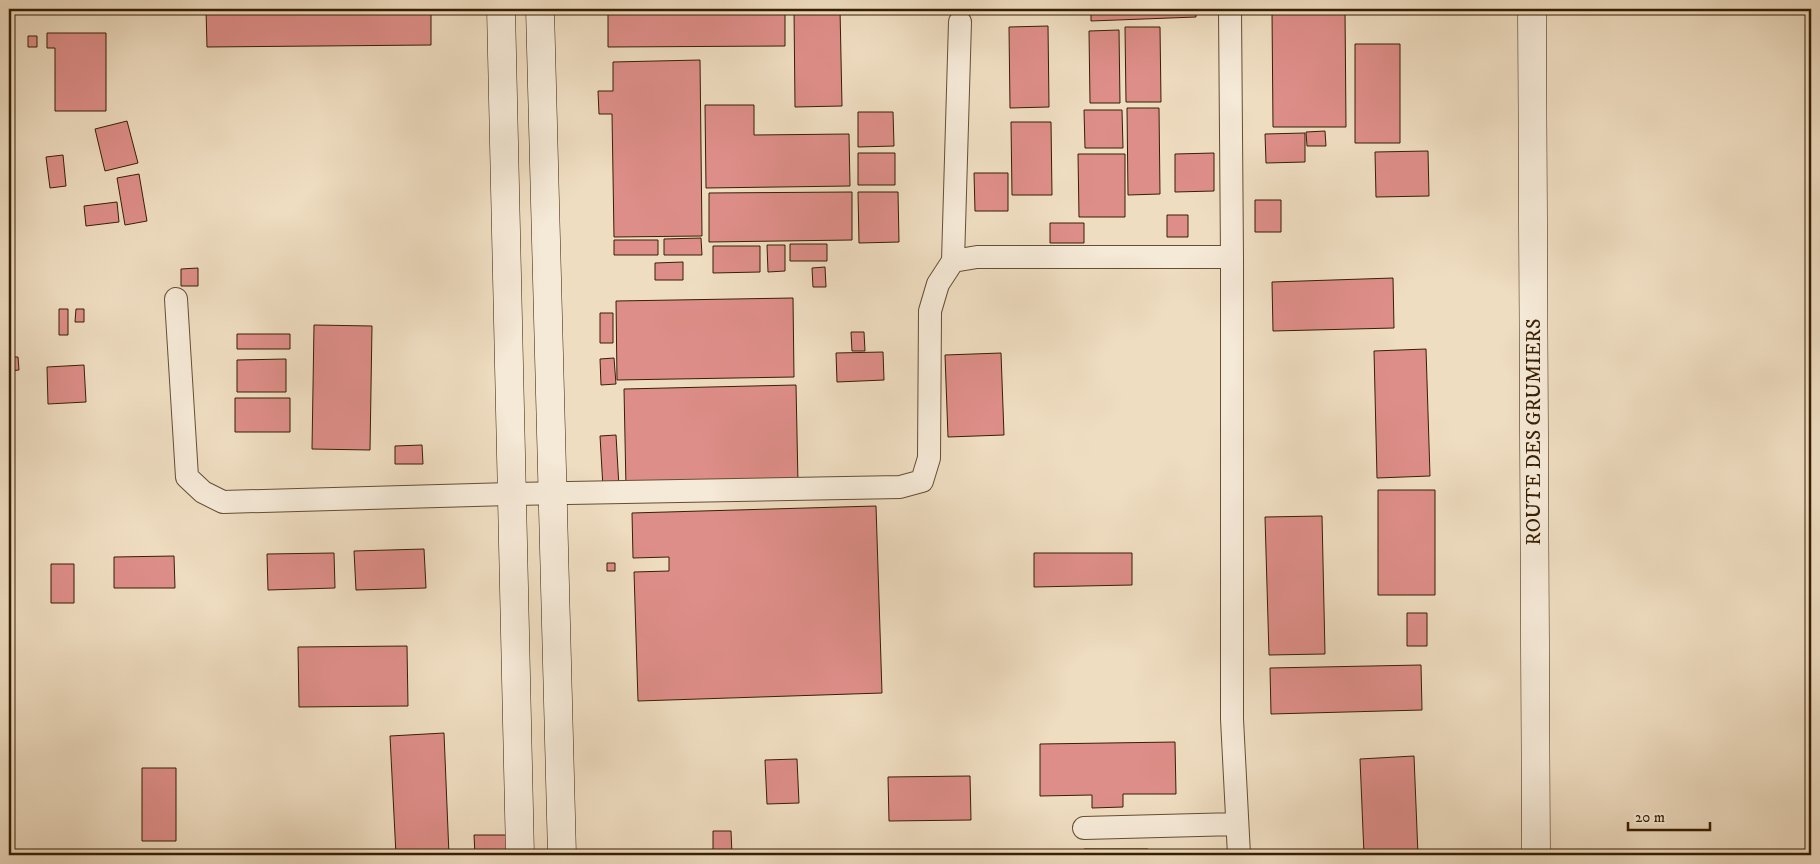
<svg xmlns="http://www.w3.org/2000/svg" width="1820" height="864" viewBox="0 0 1820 864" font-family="'IM FELL DW Pica',serif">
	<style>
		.building { fill: #de8e89; stroke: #371f03 }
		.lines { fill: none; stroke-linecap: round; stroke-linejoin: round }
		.street-casing { stroke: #654e32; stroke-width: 24 }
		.secondary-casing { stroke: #371f03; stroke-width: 29 }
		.street { stroke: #f5e9d7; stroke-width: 22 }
		.secondary { stroke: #f5e9d7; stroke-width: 28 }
		.labels { text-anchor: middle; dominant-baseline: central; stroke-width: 5; stroke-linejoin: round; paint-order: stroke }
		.street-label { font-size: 20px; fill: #371f03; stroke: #f5e9d7 }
	</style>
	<rect width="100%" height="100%" fill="#efddc1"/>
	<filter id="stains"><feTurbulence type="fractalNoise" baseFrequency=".004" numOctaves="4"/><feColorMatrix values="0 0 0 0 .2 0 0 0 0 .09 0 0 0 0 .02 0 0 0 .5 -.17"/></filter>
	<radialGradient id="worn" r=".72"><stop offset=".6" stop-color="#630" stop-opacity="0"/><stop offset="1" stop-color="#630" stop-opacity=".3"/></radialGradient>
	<!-- building -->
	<path class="building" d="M206,9h225v36l-224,2z
		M608,9h177v37l-177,1z
		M794,9h46l2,97 -47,1z
		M1091,9h105v8l-105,4z
		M1306,9h39l1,118h-73l-1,-115h34z
		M1048,26l1,81 -39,1 -1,-81z
		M1125,27h35l1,75h-35z
		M1119,30l1,73h-30l-1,-72z
		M47,33h59v78h-51v-63h-8z
		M28,36h9v11h-9z
		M1355,44h45v99h-45z
		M700,60l2,176 -88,1 -2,-123h-13l-1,-23h15v-29z
		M705,105h49v30l95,-1 1,52 -144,2z
		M1127,108h32l1,86 -32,1z
		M1084,110h38l1,38h-38z
		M858,112h35l1,34 -36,1z
		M127,121l11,42 -33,8 -10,-42z
		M1011,122h40l1,73h-40z
		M1325,131l1,15h-19l-1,-14z
		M1305,133v29l-39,1 -1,-29z
		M1428,151l1,45 -53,1 -1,-45z
		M858,153h37v32h-37z
		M1214,153v38l-39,1v-38z
		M1078,154h47v63h-46z
		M63,155l3,31 -16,2 -4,-31z
		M974,173h34v38h-33z
		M139,174l8,47 -22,4 -8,-47z
		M852,192v48l-143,2v-49z
		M858,192h40l1,50 -40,1z
		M1255,200h26v32h-26z
		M117,202l2,20 -33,4 -2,-20z
		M1167,215h21v22h-21z
		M1050,223h34v20h-34z
		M701,238l1,17h-38v-16z
		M614,240h44v15h-44z
		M790,244h37v17h-37z
		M767,245h18v26l-17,1z
		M713,246h47v26l-47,1z
		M683,262v18h-28v-17z
		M825,267l1,20h-13l-1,-19z
		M198,268v18h-17v-17z
		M1393,278l1,50 -121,3 -1,-49z
		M793,298l1,79 -177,3 -1,-79z
		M59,309h9v26h-9z
		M76,309h8v13h-9z
		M600,313h13v30h-13z
		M314,325l58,1 -2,124 -58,-1z
		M851,332h13l1,19h-13z
		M237,334h53v15h-53z
		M1426,349l4,127 -53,2 -3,-127z
		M883,352l1,28 -47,2 -1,-29z
		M1001,353l3,82 -56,2 -3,-82z
		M9,357h9l1,13 -10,1z
		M614,358l2,26 -15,1 -1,-26z
		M286,359v33h-49v-32z
		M84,365l2,37 -38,2 -1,-37z
		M796,385l2,98 -172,5 -2,-99z
		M235,398h55v34h-55z
		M616,435l3,52 -16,1 -3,-52z
		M422,445l1,19h-28v-18z
		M1378,490h57v105h-57z
		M876,506l6,187 -244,8 -4,-129 35,-1v-14l-36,1 -1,-45z
		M1322,516l3,138 -56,1 -4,-138z
		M424,549l2,39 -70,2 -2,-39z
		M334,553l1,35 -67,2 -1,-36z
		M1034,553h98v32l-98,2z
		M174,556l1,32h-61v-31z
		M607,563h8v8h-8z
		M51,564h23v39h-23z
		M1407,613h20v33h-20z
		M407,646l1,60 -109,1 -1,-60z
		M1421,665l1,45 -151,4 -1,-46z
		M444,733l5,122h-53l-6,-119z
		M1175,742l1,52h-53v13l-31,1v-13l-52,1v-52z
		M1414,756l4,99h-54l-4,-96z
		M797,759l2,44 -32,1 -2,-44z
		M142,768h34v73h-34z
		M970,776l1,44 -82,1 -1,-44z
		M713,831h18l1,24h-19z
		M474,835h40v20h-39z
		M1084,849h64v6h-64z"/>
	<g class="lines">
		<!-- street casing -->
		<g class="street-casing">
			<path id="street" d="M1230,9l2,248v462l7,136
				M953,261l24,-4h255
				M176,299l11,178 16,15 20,10 289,-8 388,-7 22,-6 7,-23 1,-147 8,-27 15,-23 7,-239
				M1084,828l153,-4"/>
		</g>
		<!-- secondary casing -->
		<g class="secondary-casing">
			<path id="secondary" d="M501,9l19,846
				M540,9l22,846
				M1532,9l4,846"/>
		</g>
		<!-- street -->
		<use href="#street" class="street"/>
		<!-- secondary -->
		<use href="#secondary" class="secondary"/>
	</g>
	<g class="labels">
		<!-- street labels -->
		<g class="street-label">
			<text transform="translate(1534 432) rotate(-90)">ROUTE DES GRUMIERS</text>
		</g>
	</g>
	<!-- margin -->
	<rect width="1820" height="864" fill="none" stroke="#efddc1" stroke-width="30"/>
	<rect x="10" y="10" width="1800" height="844" fill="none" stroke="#371f03" stroke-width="2.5"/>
	<rect x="15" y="15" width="1790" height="834" fill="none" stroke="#371f03"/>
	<!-- scale -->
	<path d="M1628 822v8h82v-8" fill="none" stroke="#371f03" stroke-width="2.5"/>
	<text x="1635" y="822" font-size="15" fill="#371f03" stroke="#f5e9d7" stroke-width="4" paint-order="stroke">20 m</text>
	<rect width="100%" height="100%" filter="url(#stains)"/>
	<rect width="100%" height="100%" fill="url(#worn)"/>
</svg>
